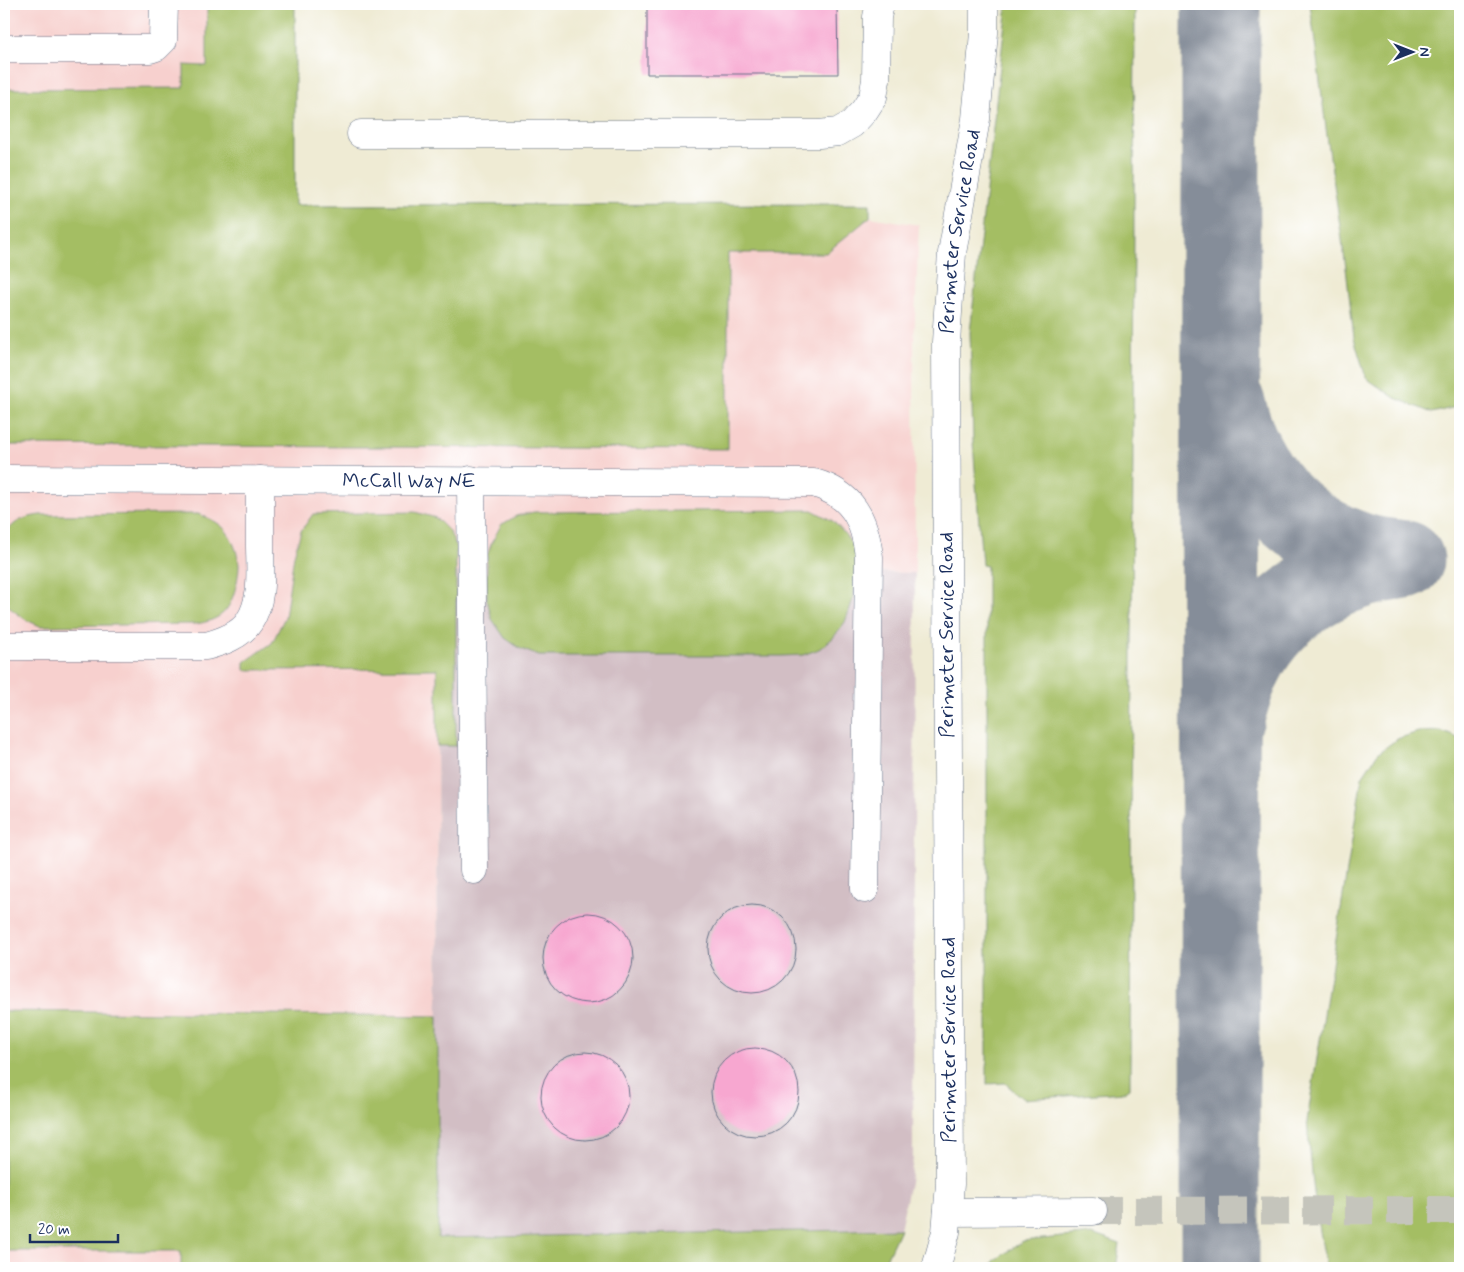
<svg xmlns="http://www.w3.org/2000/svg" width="1464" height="1272" viewBox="0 0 1464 1272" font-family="Mynerve,sans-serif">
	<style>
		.built { fill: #f7d0ce }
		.industrial { fill: #d2bec4 }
		.green { fill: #a4be64; stroke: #607661 }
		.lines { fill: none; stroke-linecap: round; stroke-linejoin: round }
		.taxiway { stroke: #858d99; stroke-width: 79 }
		.building { fill: #f7a7d0 }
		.minor-tunnel { stroke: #c5c5bc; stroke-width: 28; stroke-dasharray: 28 14; stroke-linecap: butt }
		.minor-casing { stroke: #657187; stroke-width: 29 }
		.minor { stroke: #fff; stroke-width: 28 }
		.labels { text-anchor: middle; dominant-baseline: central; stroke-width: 4; stroke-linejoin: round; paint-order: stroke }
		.street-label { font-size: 20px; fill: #1b2f5e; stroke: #fff }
	</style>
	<rect width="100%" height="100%" fill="#fff"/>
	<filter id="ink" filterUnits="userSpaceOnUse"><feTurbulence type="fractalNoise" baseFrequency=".02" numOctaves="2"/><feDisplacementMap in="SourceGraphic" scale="10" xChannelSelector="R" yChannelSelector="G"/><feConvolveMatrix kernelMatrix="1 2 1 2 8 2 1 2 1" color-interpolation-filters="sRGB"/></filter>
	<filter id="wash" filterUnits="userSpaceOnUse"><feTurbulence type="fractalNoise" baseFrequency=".0096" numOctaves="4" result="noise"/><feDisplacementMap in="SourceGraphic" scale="20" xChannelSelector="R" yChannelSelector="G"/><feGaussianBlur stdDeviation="1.12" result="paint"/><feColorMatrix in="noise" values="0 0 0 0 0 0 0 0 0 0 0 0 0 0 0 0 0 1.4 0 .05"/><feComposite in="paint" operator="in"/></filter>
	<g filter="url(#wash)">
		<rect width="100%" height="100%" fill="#efebd4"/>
		<!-- built -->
		<path class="built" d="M4,4h249l-1,210 618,3 49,8 -5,118 1,230 -46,-1h-432l1,666 462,-9 -18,39h-878z"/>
		<!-- industrial -->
		<path class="industrial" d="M437,572h432l46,1 -2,586 -3,23 -10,47 -462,9z"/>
		<!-- green -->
		<path class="green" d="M207,4h88v201l575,-1v13l-44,36h-98v196l-724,-4v-356l180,-1v-23l23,1z
			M1007,4h128l-5,1084 -6,4 -101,7 -18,-16 -18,1v-518l-5,-1 -9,-123 -3,-110z
			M1310,4h150v402l-28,7 -37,-15 -29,-20 -12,-40 -8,-70 -19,-132z
			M812,510l21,11 12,13 8,12 3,11 -2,40 -9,25 -12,16 -14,11 -16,6 -22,1h-242l-18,-7 -16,-11 -13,-19 -5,-19v-44l5,-14 9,-17 15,-9 18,-4z
			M415,512l21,6 13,13 7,14v201h-19v-77l-192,1v-8l27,-19 13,-26 9,-62 7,-24 12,-17z
			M198,514c10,4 22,8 29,18 6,8 11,22 12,32 0,14 -6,42 -17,50 -7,6 -16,8 -25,10l-157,2 -14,-6 -16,-12 -6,-9v-64c12,-15 18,-17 36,-20z
			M1441,731l19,8v529h-134l-12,-74 -7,-73 55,-344 16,-24 19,-14 21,-7z
			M4,1011l434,5v222l462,-9 -18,39h-701v-17h-177z
			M1092,1234l28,10 -4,24h-126l4,-7 29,-20z"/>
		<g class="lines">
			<!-- taxiway -->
			<path class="taxiway" d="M1226,714c7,-26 16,-51 32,-73 35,-48 90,-75 147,-81 -15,-2 -31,-3 -45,-8 -70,-23 -117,-77 -134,-148
				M1220,1268l1,-1264"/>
		</g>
		<g id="blocks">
			<!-- building -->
			<path class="building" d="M647,4h190l1,70h-191z
				M708 949a44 44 0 1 1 88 0a44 44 0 1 1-88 0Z
				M543 958a45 45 0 1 1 90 0a45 45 0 1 1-90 0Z
				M711 1092a44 44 0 1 1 88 0a44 44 0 1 1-88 0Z
				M541 1096a44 44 0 1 1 88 0a44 44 0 1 1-88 0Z"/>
		</g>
	</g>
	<g filter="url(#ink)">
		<use href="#blocks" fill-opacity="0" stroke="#657187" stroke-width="1"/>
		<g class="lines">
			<!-- minor-tunnel -->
			<path class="minor-tunnel" d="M1093,1211l367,-1"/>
			<!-- minor casing -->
			<g class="minor-casing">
				<g id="minor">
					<path d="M4,49h146l6,-2 7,-7 1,-36"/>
					<path d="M361,134h458l19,-2 14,-8 12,-13 9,-14 3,-17 1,-63 3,-13"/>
					<path id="s1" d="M4,479l810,4c38,11 51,36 55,74l-4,332"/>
					<path d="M471,480l3,390"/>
					<path d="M4,646h202c15,-4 34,-10 43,-24 15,-22 11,-54 11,-79 0,-21 0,-42 0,-63"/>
					<path d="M948,1212l145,-1"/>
					<path id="s2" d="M936,1268l10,-36 4,-48 -4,-842 6,-89 24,-134 8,-86v-29"/>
				</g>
			</g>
			<!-- minor -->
			<use href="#minor" class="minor"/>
		</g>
	</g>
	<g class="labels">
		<!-- street labels -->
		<g class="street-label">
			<text stroke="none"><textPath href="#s2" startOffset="1039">Perimeter Service Road</textPath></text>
			<text stroke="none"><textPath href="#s1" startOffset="405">McCall Way NE</textPath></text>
			<text transform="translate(947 635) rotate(-90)">Perimeter Service Road</text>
			<text transform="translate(949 1040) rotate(-90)">Perimeter Service Road</text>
		</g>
	</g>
	<!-- margin -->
	<rect width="1464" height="1272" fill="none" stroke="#fff" stroke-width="20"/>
	<!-- north arrow -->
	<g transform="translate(1412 52) rotate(90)" stroke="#ffffff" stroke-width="4" paint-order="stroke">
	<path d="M0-4L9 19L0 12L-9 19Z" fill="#1b2f5e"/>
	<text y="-8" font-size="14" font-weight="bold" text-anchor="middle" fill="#1b2f5e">N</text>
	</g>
	<!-- scale -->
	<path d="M30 1234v8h88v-8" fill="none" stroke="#1b2f5e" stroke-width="2.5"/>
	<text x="38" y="1234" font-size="15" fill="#1b2f5e" stroke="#ffffff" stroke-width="4" paint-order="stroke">20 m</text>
</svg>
